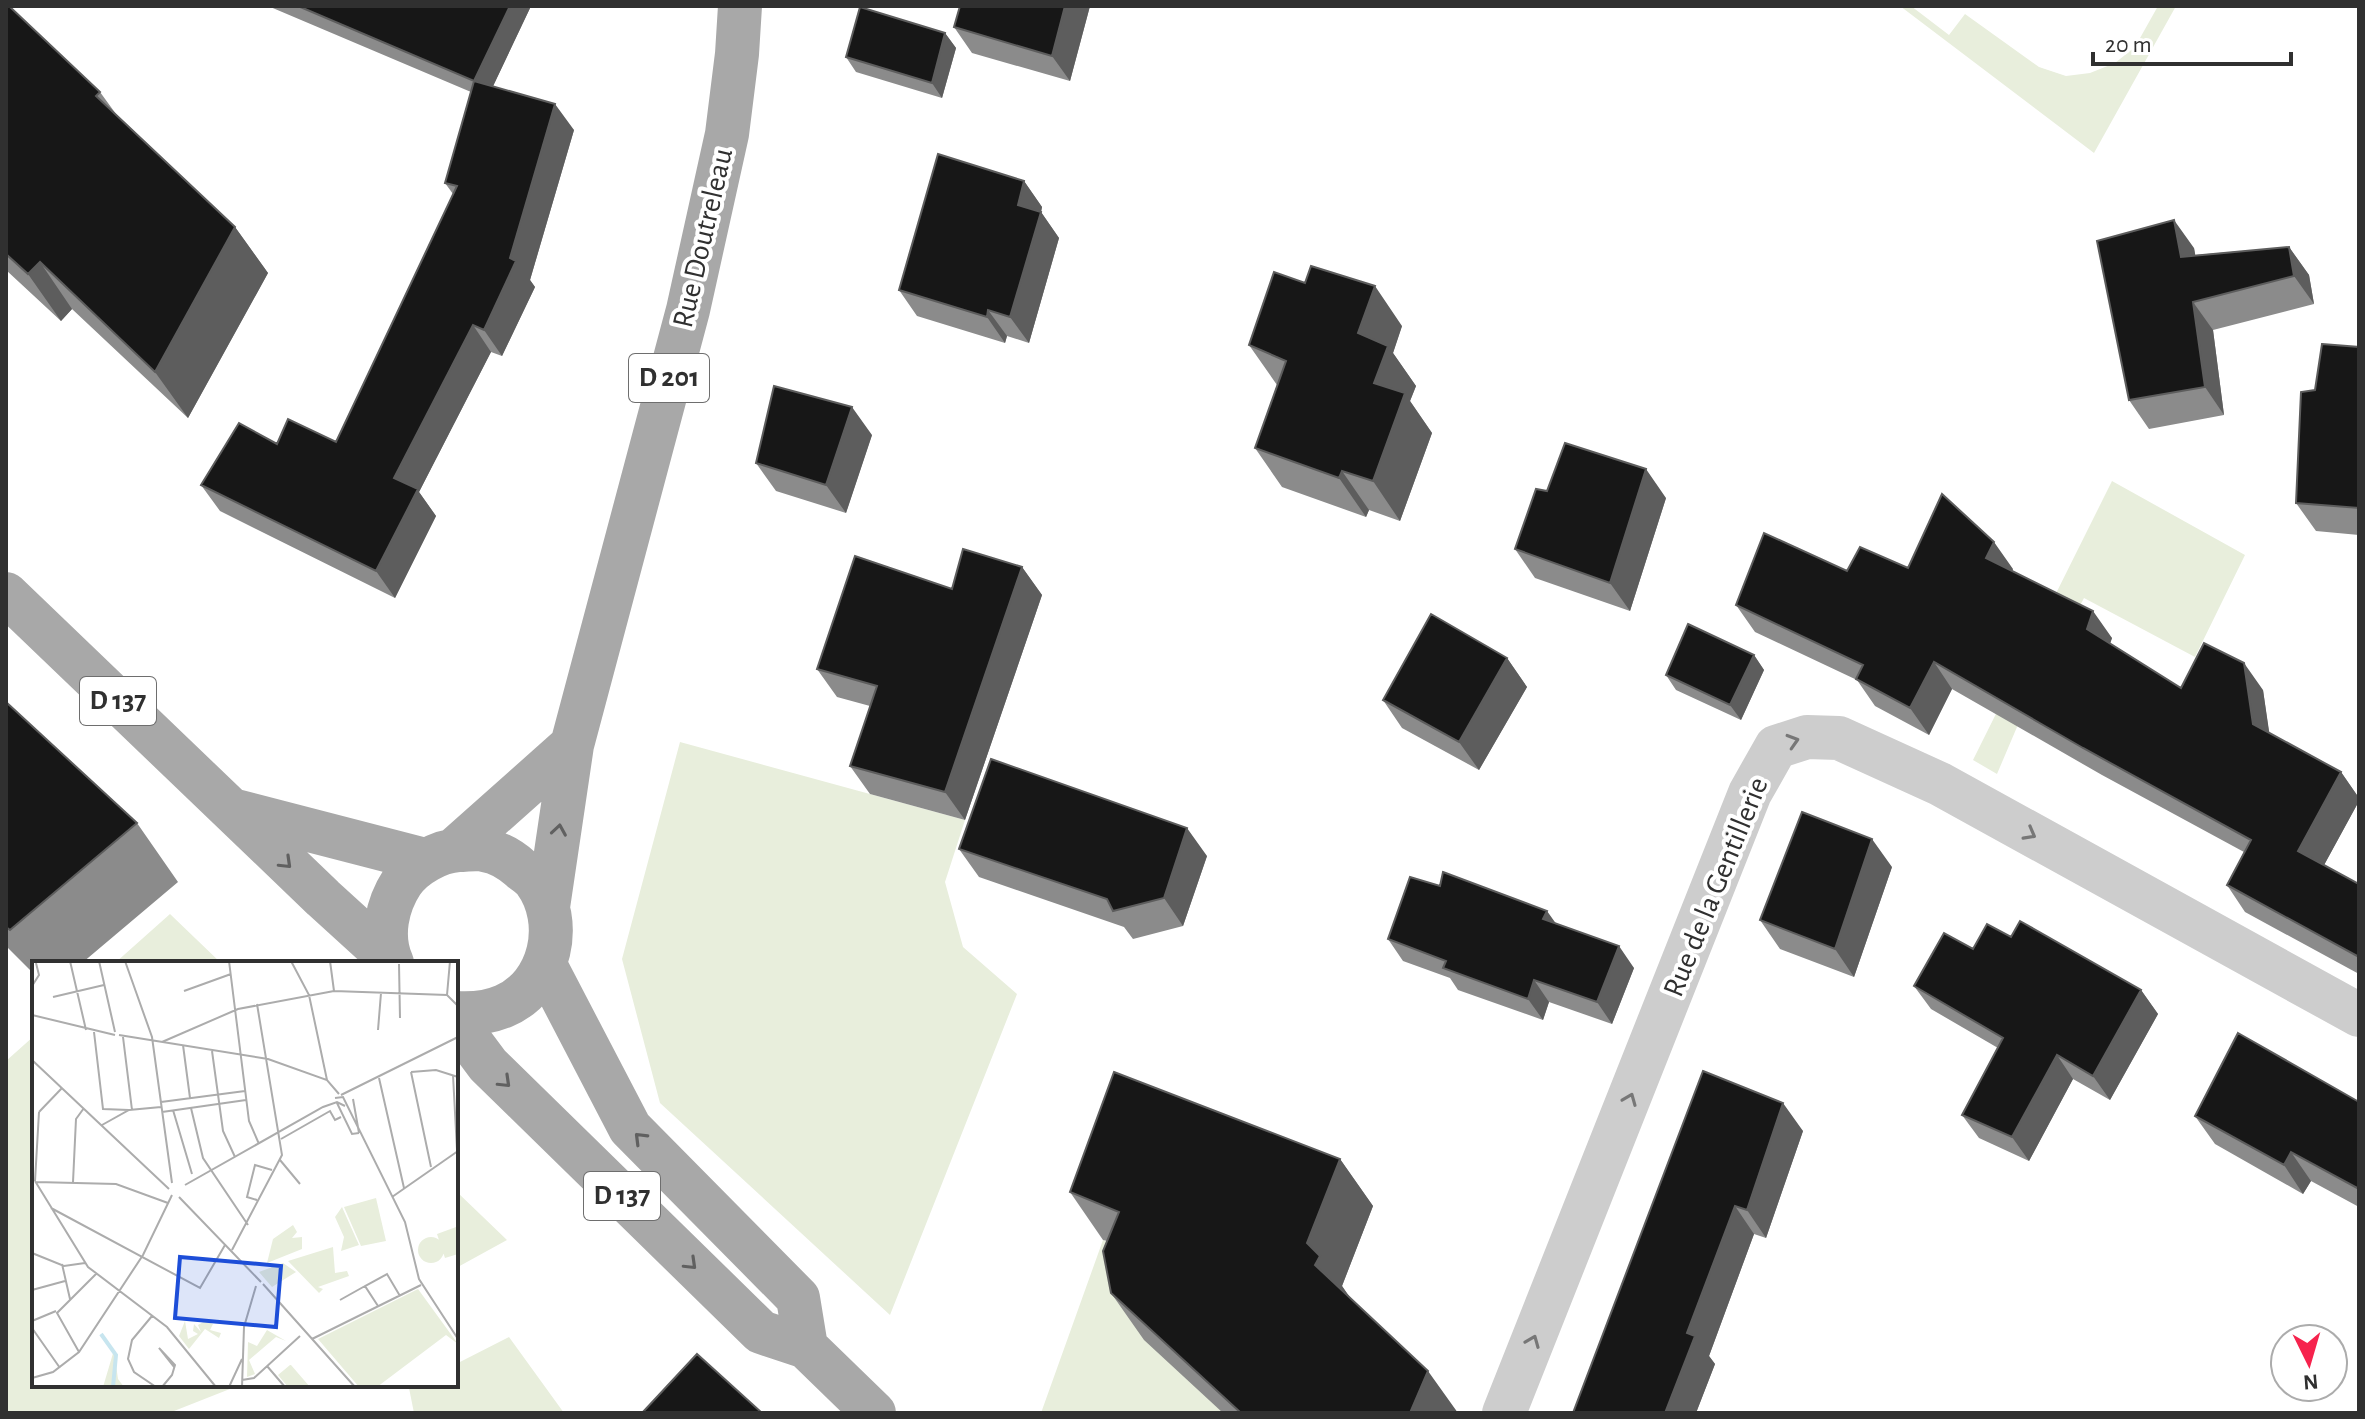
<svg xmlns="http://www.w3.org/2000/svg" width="2365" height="1419" viewBox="0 0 2365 1419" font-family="'Alegreya Sans',sans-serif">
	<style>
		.green { fill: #e8eedc }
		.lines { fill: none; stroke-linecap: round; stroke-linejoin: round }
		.minor { stroke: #cdcdcd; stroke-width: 44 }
		.primary { stroke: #a8a8a8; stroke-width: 44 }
		.wall { fill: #8b8b8b }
		.shaded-wall { fill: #5d5d5d }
		.building { fill: #171717; stroke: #5d5d5d; stroke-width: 2 }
		.oneway { stroke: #777 }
		.oneway2 { stroke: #606060 }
		.labels { text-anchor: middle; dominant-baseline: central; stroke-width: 8; stroke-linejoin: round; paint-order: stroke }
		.shield { fill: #fff; stroke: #6e6e6e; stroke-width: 2 }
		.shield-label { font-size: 28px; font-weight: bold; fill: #303030 }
		.street-label { font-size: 30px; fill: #303030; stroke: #fff }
		.inset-river { fill: none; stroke: #c7e5ef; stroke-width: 4 }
		.inset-road { fill: none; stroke: #acacac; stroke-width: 2 }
		.view { fill: #1d4ed8; fill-opacity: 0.15; stroke: #1d4ed8; stroke-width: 4 }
		.inset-edge { fill: none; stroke: #303030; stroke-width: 4 }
	</style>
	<rect width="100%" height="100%" fill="#fff"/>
	<!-- green -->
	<path class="green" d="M1900,6h11l38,29 16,-21 74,53 27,9 24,-3 25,-10 20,-16 23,-41h18l-82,147z
		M2112,481l133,74 -50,102 -111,-59 -67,129 -20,47 -24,-14z
		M680,742l285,78 -20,62 18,65 54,47 -127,321 -230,-212 -38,-144z
		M170,914l51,49h-106z
		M34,1036v349h206l-71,28h-163v-352z
		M456,1191l51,49 -51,28z
		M1103,1240l49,20 72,153h-183z
		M509,1337l55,76h-150l-5,-25 6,-3h41v-21z"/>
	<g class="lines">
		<!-- minor -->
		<path class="minor" d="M1504,1413l246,-620 26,-46 31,-10 32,1 101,46 419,231"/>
		<!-- primary -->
		<path class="primary" d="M6,594l317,304 67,61
			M232,810l193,50
			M454,850l118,-105
			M548,907l24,-162 116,-435 39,-176 10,-80 3,-48
			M392,963c-12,-27 -5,-58 10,-81 12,-17 37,-31 57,-32 8,0 17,-2 25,0 13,2 27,10 37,19 5,4 11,8 14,12 30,41 16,105 -31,125 -16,7 -31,8 -48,7
			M545,965l85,163 168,170 8,49
			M456,1022l32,43 273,267 45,15 68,66"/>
	</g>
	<!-- wall -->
	<path class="wall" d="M6,6l94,86 16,22 119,113 33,46 -80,145 -116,-109 -11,12 -55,-51z
		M268,6h263l-38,80 81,44 -44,150 5,7 -33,69 -11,-4 -72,140 17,24 -41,82 -175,-87 -19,-26 76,-41 59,-2 117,-248 -8,-11 26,-91z
		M1090,6l-20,75 -98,-28 -18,-26z
		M945,33l11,15 -14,50 -86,-26 -10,-15z
		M1024,181l18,26 -1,5 18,26 -30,105 -22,-7 -2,7 -88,-27 -18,-26z
		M2289,247l20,28 5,29 -101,26 11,85 -75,14 -20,-29 65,-152 1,7z
		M1402,326l-9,27 23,33 -6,15 22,32 -32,88 -31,-11 -3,7 -84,-30 -27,-39 22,-63 -28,-40z
		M2359,347v188l-43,-4 -20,-28 19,-113z
		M872,435l-26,78 -70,-22 -20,-28z
		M1547,491l119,7 -36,113 -95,-33 -20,-29z
		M1022,567l20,28 -77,225 -95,-26 -20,-28 20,-60 -33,-9 -20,-28 135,-80z
		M2013,569l-1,2 100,67 -2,5 71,45 82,2 6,43 72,39 18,26v3l-35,64 35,19v90l-114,-62 -18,-27 17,-33 -142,-77 -150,-86 -23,46 -54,-29 -18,-26 -102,-48 -19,-27 111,-34z
		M1754,655l10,15 -23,50 -65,-30 -10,-15z
		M1507,658l20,29 -48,83 -77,-42 -19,-28z
		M6,702l131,121 41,59 -96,81h-48v11l-28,-28z
		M959,849l248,7 -24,70 -50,13 -9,-12 -145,-50z
		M1892,867l-38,110 -74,-28 -20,-29z
		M1556,924l78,44 -22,56 -63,-22 -6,18 -85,-30 -8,-12 -47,-17 -15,-22z
		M2011,937l130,53 17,24 -48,86 -37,-21 -44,82 -50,-23 -17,-23 36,-67 -67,-39 -17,-23 59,-37z
		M1703,1071l100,60 -37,107 -12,-4 -45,122 6,8 -19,49h-123z
		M2359,1102v105l-48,-26 -8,13 -88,-50 -20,-28z
		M1340,1159l33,47 -31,80 7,11 109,116h-235l-79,-73 -33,-47 -4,-52 -4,-1 -33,-48z"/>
	<!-- shaded-wall -->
	<path class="shaded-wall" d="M510,6h21l-44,93 -13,-18z
		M1065,6h25l-20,75 -18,-25z
		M945,33l11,15 -14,50 -10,-15z
		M555,104l19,26 -44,150 5,7 -33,69 -18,-26 26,-72z
		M1024,181l18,26 -1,5 18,26 -30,105 -19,-26 8,-112z
		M2174,220l20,28 7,37 -20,-28z
		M235,227l33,46 -80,145 -33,-46z
		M2289,247l20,28 5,29 -20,-28z
		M40,262l32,47 -11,12 -33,-47z
		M1375,286l27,40 -9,27 23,33 -6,15 22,32 -32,88 -27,-40 1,-98 -16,-50z
		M2193,302l20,28 11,85 -19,-28z
		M988,310l19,26 -2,7 -18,-26z
		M473,325l18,27 -72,140 17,24 -41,82 -19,-27 18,-93z
		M852,407l20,28 -26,78 -20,-28z
		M1646,469l20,29 -36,113 -20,-28z
		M1342,471l27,39 -3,7 -27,-39z
		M1994,542l19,27 -8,16 -19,-27z
		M1022,567l20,28 -77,225 -20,-28z
		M2093,611l19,27 -6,18 -19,-27z
		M1754,655l10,15 -23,50 -11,-15z
		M1507,658l20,29 -48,83 -20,-28z
		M1934,662l18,27 -23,46 -19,-27z
		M2244,663l19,27 9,61 -19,-27z
		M2341,772l18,26v3l-42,77 -19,-27z
		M1187,828l20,28 -24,70 -19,-28z
		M1872,839l20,28 -38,110 -19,-28z
		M1547,911l15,21 -19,-13z
		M1619,946l15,22 -22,56 -15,-22z
		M1534,980l15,22 -6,18 -15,-21z
		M2141,990l17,24 -48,86 -17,-24z
		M2057,1055l16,24 -44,82 -17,-24z
		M1783,1103l20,28 -37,107 -19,-28z
		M2291,1152l20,29 -8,13 -19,-29z
		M1340,1159l33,47 -31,80 12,17 -39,-38 -8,-22z
		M1735,1206l19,28 -45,122 6,8 -19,49h-31l22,-80z
		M1428,1371l30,42h-48z"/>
	<!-- building -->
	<path class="building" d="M6,6h3l91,86 -4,4 139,131 -80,145 -115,-110 -12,12 -22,-20z
		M298,6h212l-36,75z
		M960,6h105l-13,50 -98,-29z
		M860,7l85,26 -13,50 -86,-26z
		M474,81l81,23 -45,154 6,3 -32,69 -11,-5 -79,153 24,11 -42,82 -175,-86 38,-62 38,21 11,-25 48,23 121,-256 -12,-3z
		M938,154l86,27 -6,24 23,7 -31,105 -22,-7 -1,7 -88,-27z
		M2174,220l7,37 108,-10 5,29 -101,26 12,85 -76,13 -32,-159z
		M1311,266l64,20 -17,47 30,13 -14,37 31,10 -32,88 -31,-10 -3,7 -84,-30 31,-87 -37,-16 25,-73 31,11z
		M2322,344l37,3v161l-63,-5 5,-111 14,-2z
		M774,386l78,21 -26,78 -70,-22z
		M1565,443l81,26 -36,114 -95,-34 21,-60 11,2z
		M1942,494l52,48 -8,16 107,53 -6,18 94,59 23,-45 40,20 9,61 88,48 -43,79 61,33v73l-132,-72 24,-45 -168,-92 -149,-86 -24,46 -54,-29 7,-14 -127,-60 28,-72 83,38 13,-24 48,21z
		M963,549l59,18 -77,225 -95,-26 27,-80 -60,-17 38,-113 97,33z
		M1431,614l76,44 -48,84 -76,-42z
		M1688,624l66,31 -24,50 -64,-30z
		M6,702l131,121 -127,107 -4,-3z
		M991,759l196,69 -23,70 -51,13 -6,-12 -148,-50z
		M1802,812l70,27 -37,110 -75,-29z
		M1443,872l104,39 -4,8 76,27 -22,56 -63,-22 -6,19 -85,-31 3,-7 -58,-22 22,-62 30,9z
		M2020,921l121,69 -48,86 -36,-21 -45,82 -50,-22 41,-77 -89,-52 30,-53 29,16 14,-25 24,13z
		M2238,1033l121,69v87l-68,-37 -7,13 -89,-49z
		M1703,1071l80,32 -36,107 -12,-4 -48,127 8,3 -30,77h-92z
		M1114,1072l226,87 -33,84 13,13 -5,9 113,106 -18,42h-169l-130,-120 -8,-42 16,-39 -49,-20z
		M697,1354l65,59h-120z"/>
	<!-- one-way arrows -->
	<defs><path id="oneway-chevron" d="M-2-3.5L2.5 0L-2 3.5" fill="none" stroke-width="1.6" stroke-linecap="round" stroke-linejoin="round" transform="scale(2)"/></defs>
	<g class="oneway">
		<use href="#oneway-chevron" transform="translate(1793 741) rotate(-17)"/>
		<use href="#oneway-chevron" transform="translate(2030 834) rotate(29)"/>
		<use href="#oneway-chevron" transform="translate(1630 1099) rotate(-68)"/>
		<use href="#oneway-chevron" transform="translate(1533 1341) rotate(-68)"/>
	</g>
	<g class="oneway2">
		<use href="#oneway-chevron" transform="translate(559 830) rotate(-81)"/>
		<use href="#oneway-chevron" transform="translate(286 863) rotate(44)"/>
		<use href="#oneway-chevron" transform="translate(505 1082) rotate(44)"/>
		<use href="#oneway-chevron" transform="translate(640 1138) rotate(-135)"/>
		<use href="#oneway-chevron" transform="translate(691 1264) rotate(44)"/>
	</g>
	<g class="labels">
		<!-- shield labels -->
		<g class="shield">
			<rect x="629" y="354" width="80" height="48" rx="6"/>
			<rect x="80" y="677" width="76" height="48" rx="6"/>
			<rect x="584" y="1172" width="76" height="48" rx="6"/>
		</g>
		<g class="shield-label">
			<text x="669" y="378">D 201</text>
			<text x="118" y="701">D 137</text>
			<text x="622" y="1196">D 137</text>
		</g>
		<!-- street labels -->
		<g class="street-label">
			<text transform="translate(703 238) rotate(-77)">Rue Doutreleau</text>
			<text transform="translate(1716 887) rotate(-68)">Rue de la Gentillerie</text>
		</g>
	</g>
	<!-- overview -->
	<g transform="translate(32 961)">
		<rect width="426" height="426" fill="#fff"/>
		<path d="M344,237l10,43 -25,5 -17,-39zM310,246l17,38 -18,6 3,-14 -9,-20zM261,264l4,7 -5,6 10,-1v12l-35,14 6,-24zM424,266l2,27 -13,4 -8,-24zM386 289a13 13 0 1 1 26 0a13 13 0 1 1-26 0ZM301,286l2,26 12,-2 2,5 -31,11 5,2 -4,4 -31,-32zM251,302l13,9 -24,15 -13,-15zM386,328l40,55 -12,-9 -69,52h-18l-41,-48zM153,360l3,18 10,-5 -5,-3 1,-7 7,8 -3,-7 7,-4 8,3 -3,6 11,3 -2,5 -14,-9 -16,20 -10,-13zM235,369l19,11 -10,-4 -27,23 6,14 -8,3 1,-35 9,4zM82,389l4,29 6,8h-21zM258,404h1l19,22h-22l-10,-12z" fill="#e8eedc"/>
		<path class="inset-river" d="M69,373l15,21 -3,32"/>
		<path class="inset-road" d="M38,0l16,69M67,0l16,71M93,0l27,76 20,146M197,0l20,160 10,23M259,0l18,34 18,85M298,0l4,30M367,3l1,54M0,25l7,-11 -3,-12M152,30l47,-17M415,34l3,-34M21,36l51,-12M0,54l83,20M346,69l3,-37M62,71l9,77 26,1M87,74l149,24 59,21 12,14M91,76l9,73M130,81l76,-33 96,-18 113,4 11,11M151,84l7,53M180,90l11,80 12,26M0,99l137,129M379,111l20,95M379,111l25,-2 22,7M421,114l4,75M347,117l25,110M309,134l117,-58M303,137l8,-1 62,125 14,57 39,60M321,138l6,34M129,141l84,-11M305,142l15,31 7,-1M159,147l12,50 45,67M141,149l19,64M7,151l23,-24M130,151l84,-12M70,164l27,-15 32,-3M249,178l49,-28 5,9 6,-3M248,199l20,24M3,220l53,86 79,60 49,60M3,220l4,-69M4,221l80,2 52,19M41,221l3,-63 8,-11M153,224l138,-78 14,-5 8,4M147,236l82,85M360,236l66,-46M225,239l-10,-3 8,-32 17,5M19,247l149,80 25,-43M200,289l50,-95 -25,-151M0,292l32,13 21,-3M30,303l8,35M231,323l92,103M0,329l33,-9M308,339l25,-14M346,345l-13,-20 22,-12 13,22M120,355l-20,24 -4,19 6,13 22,15M0,360l24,-10M0,367l28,40M280,378l109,-54M47,391l-22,-39 39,-39M235,405l18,21M0,417l21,-6 26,-20 64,-97 29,-60M210,419l12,-2 46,-42M130,426l10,-12 3,-10 -16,-17 15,19M197,426l13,-28M210,426l2,-60 12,-41"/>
		<path class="view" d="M148,296l101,9 -5,61 -101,-9z"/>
		<rect width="426" height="426" class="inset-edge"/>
	</g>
	<!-- border -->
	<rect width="2365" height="1419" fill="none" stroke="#303030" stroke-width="16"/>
	<!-- north arrow -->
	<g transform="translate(2309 1363) rotate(175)"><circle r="38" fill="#ffffff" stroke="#acacac" stroke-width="2"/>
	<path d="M0-6L14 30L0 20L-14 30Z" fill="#f6234d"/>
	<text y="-12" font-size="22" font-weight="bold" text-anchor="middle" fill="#303030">N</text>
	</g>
	<!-- scale -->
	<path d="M2093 52v12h198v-12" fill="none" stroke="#303030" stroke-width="4"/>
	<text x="2105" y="52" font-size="24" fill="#303030" stroke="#ffffff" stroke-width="6" paint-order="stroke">20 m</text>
</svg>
